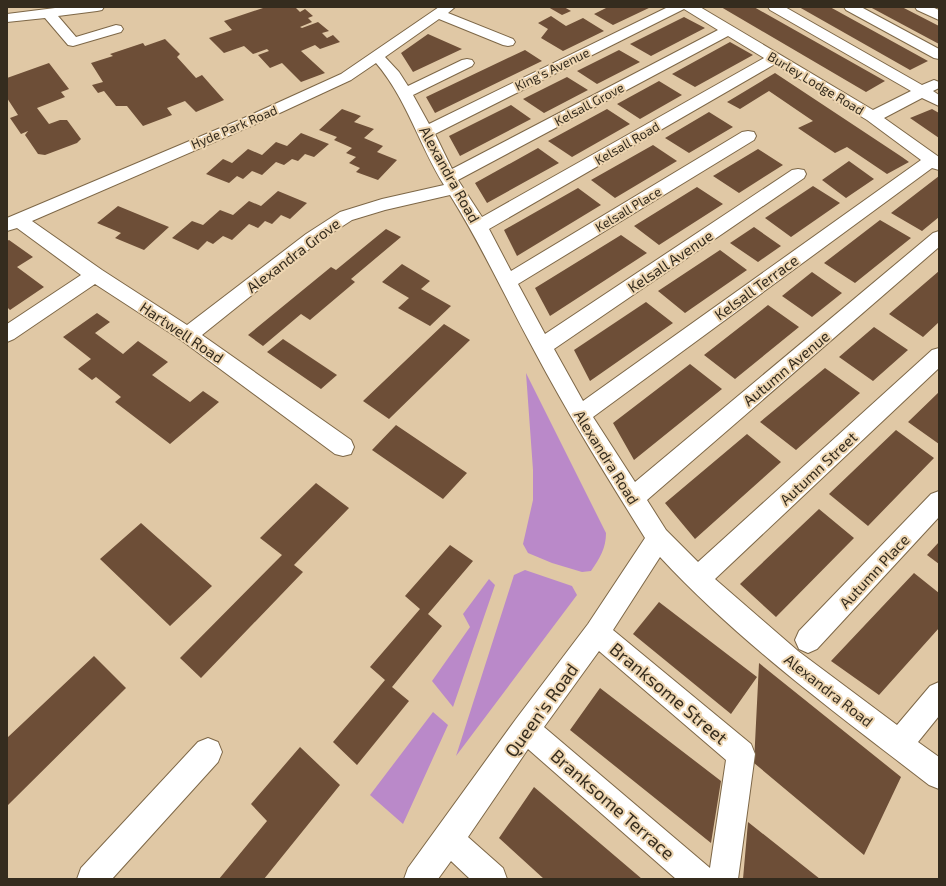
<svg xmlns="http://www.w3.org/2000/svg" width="946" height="886" viewBox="0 0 946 886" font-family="'Exo 2',sans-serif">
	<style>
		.green { fill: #ba89c9 }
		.building { fill: #6d4e37 }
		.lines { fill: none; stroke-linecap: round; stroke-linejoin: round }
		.minor-casing { stroke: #7d6747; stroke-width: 2 }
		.minor { fill: #fff; fill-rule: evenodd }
		.labels { text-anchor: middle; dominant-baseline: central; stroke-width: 4; stroke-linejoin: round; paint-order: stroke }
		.far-street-label { font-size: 13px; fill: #352c1e; stroke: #edd5b1 }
		.street-label { font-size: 15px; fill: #352c1e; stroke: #edd5b1 }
		.near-street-label { font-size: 18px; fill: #352c1e; stroke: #edd5b1 }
	</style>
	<rect width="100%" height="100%" fill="#e0c8a5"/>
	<!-- green -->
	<path class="green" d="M526,373l80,160c0,15 -6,25 -15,38l-9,1 -30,-9 -24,-10 -5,-9 10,-44v-30z
		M525,570l47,16 5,9 -121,161 58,-181z
		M489,579l6,6 -42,122 -21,-26 38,-54 -7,-13z
		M433,712l15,13 -45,99 -33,-29z"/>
	<!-- building -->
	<path class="building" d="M266,7h33l-3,1 4,4 5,-3 8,7 -5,2 4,4 -12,5 2,1 16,-6 11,9 -7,2 5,5 6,-3 7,7 -20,7 -5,-4 -14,6 24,22 -24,9 -19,-19 -12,5 -12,-13 11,-4 -2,-2 -14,5 -9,-8 -20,7 -15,-15 23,-8 -8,-9z
		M548,7h16l7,4 -9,4z
		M608,7h43l-38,18 -19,-11z
		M721,7h33l131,74 -19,11z
		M799,7h31l98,54 -18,9z
		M870,7h32l37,19v18z
		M551,16l15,10 17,-8 21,13 -41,20 -22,-13 7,-9 -10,-6z
		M684,17l21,11 -54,28 -21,-12z
		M428,34l34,15 -49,23 -12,-19z
		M165,39l15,15 -3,3 19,21 6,-3 22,25 -28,12 -11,-11 -18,7 5,7 -29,11 -16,-20h-11l-12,-15 -6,2 -6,-8 11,-3 -12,-19 22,-7 -3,-2 33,-11 2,3z
		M730,42l23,13 -58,32 -23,-13z
		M525,50l17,11 -107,52 -9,-16z
		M619,50l21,12 -43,22 -20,-13z
		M49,63l20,26 -8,3 4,5 -28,11 12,16 11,-4h7l14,19 -4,4 -32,12 -7,-1 -13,-19 3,-4 -7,3 -11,-16 8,-3 -11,-17v-20z
		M775,73l127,84 7,5 -22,12 -40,-27 -12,6 -37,-25 15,-7 -44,-30 -29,18 -13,-7z
		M567,77l21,13 -44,23 -21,-14z
		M659,81l23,14 -42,24 -23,-15z
		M511,105l20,14 -71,37 -11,-20z
		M342,109l19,7 -7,6 20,7 -10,9 19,8 -6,6 20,8 -19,20 -22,-8 4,-4 -11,-5 7,-6 -10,-4 6,-5 -18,-8 3,-3 -18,-7z
		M607,109l23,15 -58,33 -24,-16z
		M932,109l7,4v25l-29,-20z
		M709,112l24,15 -44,26 -24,-15z
		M301,133l28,11 -15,13 -9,-3 -7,7 -6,-2 -8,6 -8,-3 -14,13 -10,-4 -9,8 -6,-3 -8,7 -23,-9 17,-15 9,4 16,-14 14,6 14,-13 11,4z
		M653,145l24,16 -62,37 -24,-18z
		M538,148l21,15 -72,40 -12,-20z
		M758,149l25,16 -44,28 -26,-17z
		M849,161l25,18 -28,19 -24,-18z
		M939,176v41l-17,14 -31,-18z
		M813,186l27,17 -49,34 -26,-19z
		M697,187l26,17 -64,41 -25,-19z
		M578,188l23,17 -84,51 -13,-26z
		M278,191l29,12 -17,16 -9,-4 -9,9 -7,-3 -7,7 -9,-4 -17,16 -9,-4 -10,8 -6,-3 -9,9 -26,-12 20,-17 11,4 17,-15 13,5 16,-14 12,5z
		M118,206l51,21 -25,23 -29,-12 6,-5 -24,-10z
		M880,220l31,18 -56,45 -31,-20z
		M754,227l27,19 -23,16 -28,-19z
		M386,229l15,8 -50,42 4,3 -45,38 -9,-6 -38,32 -15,-11 83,-68 5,3z
		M621,235l26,18 -97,63 -15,-28z
		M9,240l24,17 -16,10 27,20 -34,23 -3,-3v-66z
		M720,250l27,20 -62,43 -27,-22z
		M402,264l28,17 -9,8 30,17 -21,20 -32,-18 11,-10 -27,-16z
		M939,271v51l-16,15 -34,-23z
		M812,272l30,21 -30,24 -30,-21z
		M646,302l27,21 -83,58 -16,-31z
		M768,305l31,22 -64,52 -31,-24z
		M97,313l13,9 -15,11 28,21 15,-13 30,21 -16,13 38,27 13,-11 16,11 -49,42 -55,-42 6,-5 -25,-20 -4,3 -14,-11 13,-10 -28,-22z
		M444,324l26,16 -81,79 -26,-18z
		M874,327l34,23 -35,31 -34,-24z
		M283,339l54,36 -16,14 -54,-37z
		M690,364l32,25 -88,71 -21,-37z
		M825,368l35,25 -64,57 -36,-28z
		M939,392v52l-31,-22z
		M396,425l71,48 -24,26 -71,-49z
		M896,430l38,28 -66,68 -39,-32z
		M747,434l34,28 -86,77 -30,-36z
		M316,483l33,25 -55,57 9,7 -102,106 -21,-20 102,-103 -22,-17z
		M819,509l35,29 -78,79 -36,-33z
		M141,523l71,63 -42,40 -70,-67z
		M939,542v22l-12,-9z
		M450,545l23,16 -45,53 14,12 -50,61 17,14 -52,64 -24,-23 52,-62 -15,-13 50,-58 -15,-13z
		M914,573l25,20v35l-60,67 -48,-34z
		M659,602l98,75 -26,37 -98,-80z
		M94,656l32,32 -119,118v-68z
		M759,663l142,114 -37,78 -110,-92z
		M600,688l121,93 -10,62 -141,-113z
		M300,747l40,38 -76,94h-45l48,-58 -16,-17z
		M534,787l108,92h-98l-45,-41z
		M748,822l72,57h-77z"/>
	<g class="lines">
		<!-- minor casing -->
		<g class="minor-casing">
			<path id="minor" d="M63,7h41l-2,3 -5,1 -39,5 18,21 40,-12 5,1 2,3 -2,3 -48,14 -5,-1 -23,-27 -38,4v-8z
				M439,7h16l-7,6 65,26 2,3 -2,3 -5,1 -5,-1 -64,-26 -54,38 14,15 9,14 54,-26 5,-1 5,1 2,3 -2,3 -59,29 16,29 239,-117h32l173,103 38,-19 -141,-81 -2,-3h17l137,78 12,-5 5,2v6l-6,3 6,4v11l-17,-8 -38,20 55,39v13l-7,-2 -339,249 42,65 298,-249 6,-2v16l-292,253 19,30 32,32 234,-212 7,-2v20l-224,211 83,72 99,74 33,-39 9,-4v34l-21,26 21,15v32l-10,-4c-93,-72 -189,-142 -269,-228l-47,73 138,114 4,10 -17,125h-62l-148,-130 -60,88 35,31 4,11h-37l-19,-18 -13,18h-34l4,-11 108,-149 72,-95 57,-86c-38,-61 -76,-122 -110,-186 -29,-53 -53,-106 -85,-157l-65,15 -33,10 -34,22 -116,93 149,105 3,7 -3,7 -8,2 -8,-2 -154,-114 -86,-56 -81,55 -7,3v-18l74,-49 -64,-47 -10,3v-13l237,-100 97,-44zM684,9l34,21 -266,139 -17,-35zM728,36l36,22 -282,159 -24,-37zM376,63c31,36 43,82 68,122l-62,14 -42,13 -34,22 -119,91 -85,-55 -70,-49 224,-97 95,-44zM775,64l92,56 54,40 -338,241 -29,-52 250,-171 2,-4 -2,-4 -6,-1 -6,1 -247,164 -27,-50 236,-144 2,-4 -2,-4 -6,-1 -6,1 -231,139 -22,-42zM599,651l127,109 -16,108 -166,-141z
				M844,7h17l78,42v10l-5,-1 -88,-48z
				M915,7h17l7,3v10l-22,-10z
				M939,491v26l-122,132 -9,4 -9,-4 -4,-9 4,-9 132,-137z
				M208,738l10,4 4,10 -4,10 -106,117h-35l4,-11 117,-126z"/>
		</g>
		<!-- minor -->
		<use href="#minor" class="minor"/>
	</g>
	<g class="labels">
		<!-- far-street labels -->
		<g class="far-street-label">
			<text transform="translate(552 69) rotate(-26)">King's Avenue</text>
			<text transform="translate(816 83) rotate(31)">Burley Lodge Road</text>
			<text transform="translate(589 104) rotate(-28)">Kelsall Grove</text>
			<text transform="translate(234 127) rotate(-23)">Hyde Park Road</text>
			<text transform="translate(627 143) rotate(-30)">Kelsall Road</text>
			<text transform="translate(628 209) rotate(-31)">Kelsall Place</text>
		</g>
		<!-- street labels -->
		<g class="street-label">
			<text transform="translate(450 174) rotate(61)">Alexandra Road</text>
			<text transform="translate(293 255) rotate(-37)">Alexandra Grove</text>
			<text transform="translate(670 261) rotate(-34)">Kelsall Avenue</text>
			<text transform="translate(756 287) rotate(-36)">Kelsall Terrace</text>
			<text transform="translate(182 332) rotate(34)">Hartwell Road</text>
			<text transform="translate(786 368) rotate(-40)">Autumn Avenue</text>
			<text transform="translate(607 457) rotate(58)">Alexandra Road</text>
			<text transform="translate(818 468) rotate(-43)">Autumn Street</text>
			<text transform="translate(874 571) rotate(-47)">Autumn Place</text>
			<text transform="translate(829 690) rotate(38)">Alexandra Road</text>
		</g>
		<!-- near-street labels -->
		<g class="near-street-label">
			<text transform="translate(669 693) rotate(40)">Branksome Street</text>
			<text transform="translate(541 710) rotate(-54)">Queen's Road</text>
			<text transform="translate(613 804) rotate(41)">Branksome Terrace</text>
		</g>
	</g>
	<!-- border -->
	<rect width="946" height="886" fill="none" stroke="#352c1e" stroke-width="16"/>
</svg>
